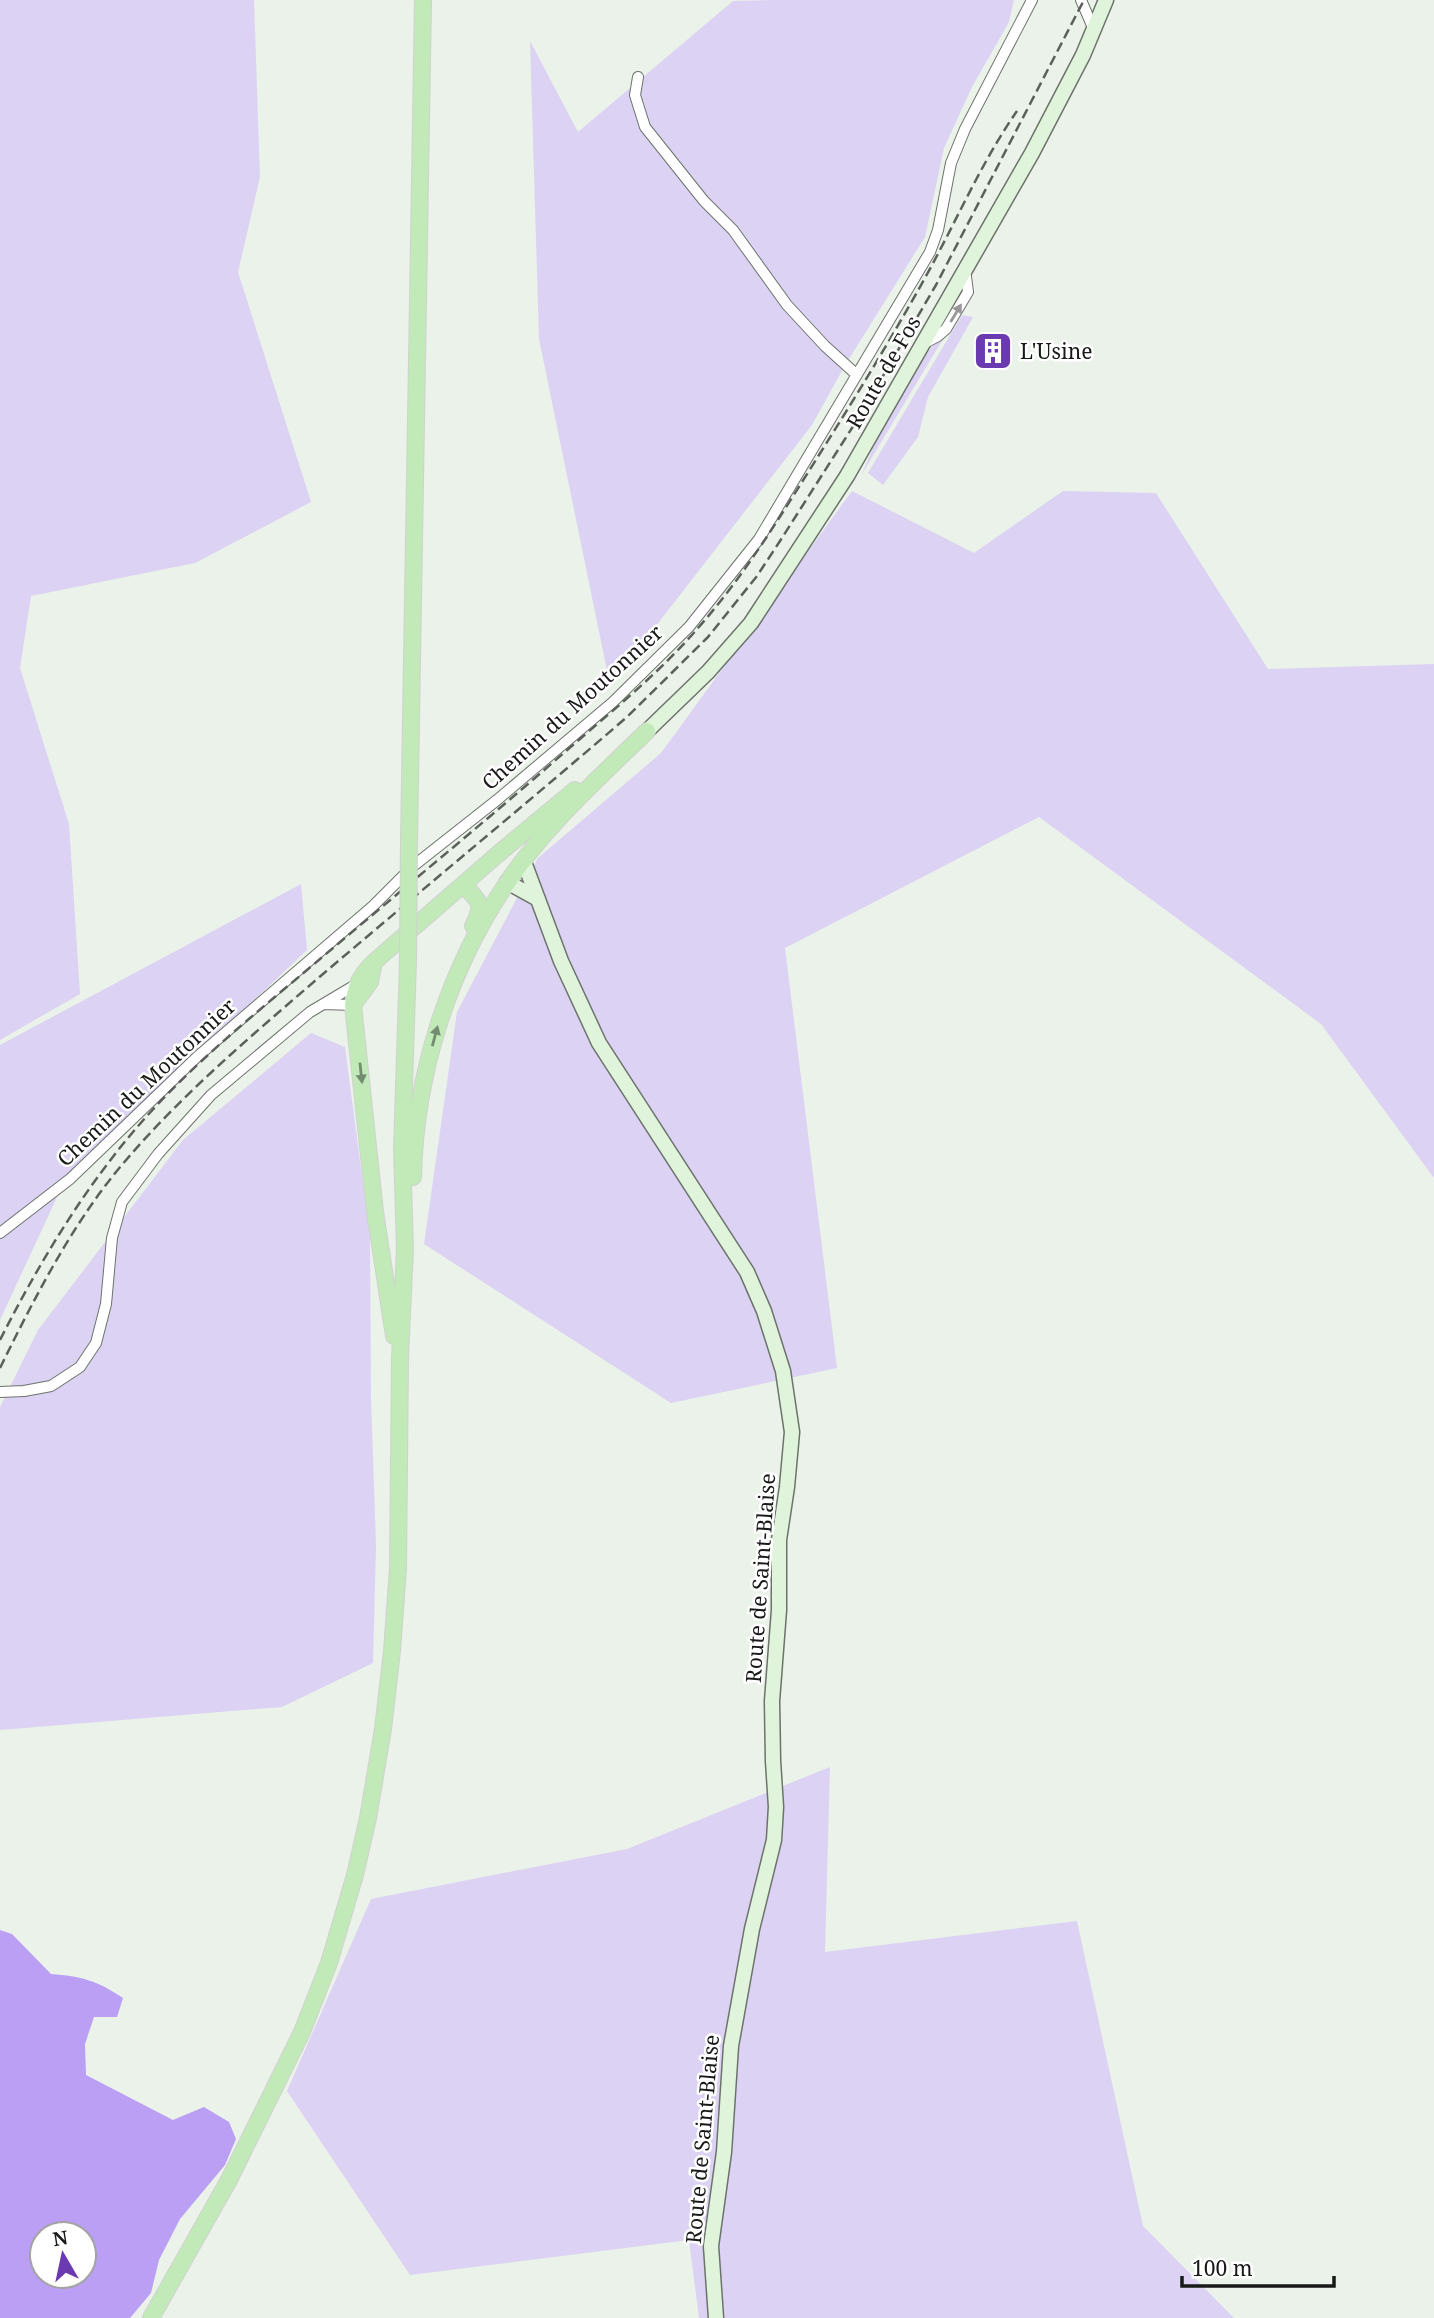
<svg xmlns="http://www.w3.org/2000/svg" width="1434" height="2318" viewBox="0 0 1434 2318" font-family="'Noto Serif',serif">
	<style>
		.green { fill: #dbd2f4 }
		.forest { fill: #bb9ff5; fill-rule: evenodd }
		.lines { fill: none; stroke-linecap: round; stroke-linejoin: round }
		.street-casing { stroke: #6d736c; stroke-width: 12 }
		.secondary-casing { stroke: #6d736c; stroke-width: 17 }
		.primary-casing { stroke: #d1d1d1; stroke-width: 18 }
		.street { stroke: #fff; stroke-width: 10 }
		.secondary { stroke: #e0f4dc; stroke-width: 14 }
		.primary { stroke: #c1eab8; stroke-width: 16 }
		.rail { stroke: #5c605b; stroke-width: 2.5; stroke-dasharray: 10 5; stroke-linecap: butt }
		.primary-bridge-casing { stroke: #d1d1d1; stroke-width: 18; stroke-linecap: butt }
		.primary-bridge { stroke: #c1eab8; stroke-width: 16 }
		.oneway { fill: #979897 }
		.oneway2 { fill: #748c70 }
		.labels { text-anchor: middle; dominant-baseline: central; stroke-width: 5; stroke-linejoin: round; paint-order: stroke }
		.poi-label { font-size: 21px; fill: #171a17; stroke: #fff; text-anchor: start }
		.street-label { font-size: 21px; fill: #171a17; stroke: #fff }
	</style>
	<rect width="100%" height="100%" fill="#ebf2e9"/>
	<!-- green -->
	<path class="green" d="M0,0h254l6,177 -22,95 73,230 -116,61 -164,33 -11,72 49,156 11,170 -80,46z
		M777,0h237l-5,22 -37,65 -28,61 -19,89 -81,130 -32,58 -202,260 -71,-346 -9,-298 48,91 155,-131z
		M962,315l11,2 -45,80 -10,40 -35,48 -15,-12z
		M946,334l-84,140c19,-45 45,-109 84,-140z
		M852,491l122,62 89,-62 93,2 112,176 166,-5v514l-113,-154 -282,-207 -254,131 52,420 -166,35 -247,-159 33,-232 81,-154 123,-105z
		M301,884l6,66 -242,230 -65,140v-275z
		M311,1033l34,14 25,190 1,161 5,147 -3,118 -91,44 -282,23v-323l38,-77 145,-190z
		M830,1767l-5,185 252,-31 66,305 91,92h-535l-10,-78 -279,35 -123,-184 84,-192 256,-50z"/>
	<!-- forest -->
	<path class="forest" d="M0,1930l12,4 39,40c30,2 47,7 72,24l-6,19h-23l-9,27 1,31 87,45 31,-13 25,15 7,17 -11,26 -45,54 -21,41 -8,33 -21,25h-130zM84,2234v42h-42v-42z"/>
	<g class="lines">
		<!-- street casing -->
		<g class="street-casing">
			<path id="street" d="M1081,0l13,30
				M638,77l-3,18 10,32 59,74 29,29 54,75 38,41 32,29
				M923,344l15,-8 8,-7 22,-37 -3,-23
				M324,1004l29,1
				M0,1233l70,-54 127,-122 176,-151 39,-39 85,-67 116,-98 76,-75 70,-88 171,-287 8,-22 13,-67 14,-34 67,-129
				M0,1392l24,-1 27,-5 29,-19 16,-24 10,-39 6,-66 10,-36 36,-48 53,-59 99,-83 47,-28"/>
		</g>
		<!-- secondary casing -->
		<g class="secondary-casing">
			<path id="secondary" d="M647,731l61,-59 43,-49 96,-147 185,-323 51,-98 23,-55
				M524,862l37,99 38,82 148,229 17,39 19,60 9,61 -5,55 -8,53v70l-7,91 1,60 3,46 -2,33 -22,89 -21,117 -7,106 -13,94 5,72
				M507,882l31,17"/>
		</g>
		<!-- primary casing -->
		<g class="primary-casing">
			<path id="primary" d="M409,840l14,-840
				M463,885c17,16 21,19 10,41
				M374,962l-4,20 -17,23c4,-22 6,-28 21,-43l124,-108 77,-64
				M353,1005l22,207 19,124
				M413,1177c2,-103 36,-209 94,-294 38,-57 91,-104 140,-152
				M151,2318l78,-138 73,-148 27,-69 26,-88 13,-57 15,-89 9,-78 6,-83 2,-210 5,-109 -3,-100 6,-188"/>
		</g>
		<!-- street -->
		<use href="#street" class="street"/>
		<!-- secondary -->
		<use href="#secondary" class="secondary"/>
		<!-- primary -->
		<use href="#primary" class="primary"/>
		<!-- rail -->
		<path class="rail" d="M0,1340c40,-79 87,-157 146,-223 53,-59 115,-108 174,-158 85,-72 171,-142 254,-215 43,-37 87,-73 124,-116 47,-53 83,-113 121,-173 39,-62 77,-124 112,-188 28,-52 52,-107 86,-156
			M0,1368c33,-67 69,-138 116,-196 61,-74 134,-135 207,-198 101,-86 203,-170 304,-257l81,-80 49,-61 23,-35 79,-124 77,-132 148,-285"/>
		<!-- primary-bridge casing -->
		<g class="primary-bridge-casing">
			<path id="primary-bridge" d="M408,961l1,-121"/>
		</g>
		<!-- primary-bridge -->
		<use href="#primary-bridge" class="primary-bridge"/>
	</g>
	<!-- one-way arrows -->
	<defs><path id="oneway-solid" d="M-6-.8H1V-3.2L6.5 0L1 3.2V.8H-6Z" transform="scale(1.75)"/></defs>
	<use class="oneway" href="#oneway-solid" transform="translate(956 313) rotate(-59)"/>
	<g class="oneway2">
		<use href="#oneway-solid" transform="translate(435 1036) rotate(-75)"/>
		<use href="#oneway-solid" transform="translate(361 1073) rotate(84)"/>
	</g>
	<!-- icons -->
	<defs>
		<g id="building-square" transform="scale(2.0125)"><rect x="-9" y="-9" width="18" height="18" rx="4" fill="#6b39b0" stroke="#fff"/><path d="M-4-6H4V6H1V3H-1V6H-4ZM-2.5-4.3h1.7v1.8h-1.7ZM.8-4.3h1.7v1.8H.8ZM-2.5-1h1.7V.8h-1.7ZM.8-1h1.7V.8H.8Z" fill="#fff"/></g>
	</defs>
	<g fill-rule="evenodd">
		<use href="#building-square" x="993" y="351"/>
	</g>
	<g class="labels">
		<!-- poi labels -->
		<g class="poi-label">
			<text x="1020" y="351">L'Usine</text>
		</g>
		<!-- street labels -->
		<g class="street-label">
			<text transform="translate(883 372) rotate(-60)">Route de Fos</text>
			<text transform="translate(572 707) rotate(-42)">Chemin du Moutonnier</text>
			<text transform="translate(146 1082) rotate(-43)">Chemin du Moutonnier</text>
			<text transform="translate(760 1578) rotate(-86)">Route de Saint-Blaise</text>
			<text transform="translate(702 2139) rotate(-85)">Route de Saint-Blaise</text>
		</g>
	</g>
	<!-- north arrow -->
	<g transform="translate(63 2255) rotate(351)"><circle r="33" fill="#ffffff" stroke="#a2a3a2" stroke-width="2"/>
	<path d="M0-5L12 26L0 18L-12 26Z" fill="#6b39b0"/>
	<text y="-10" font-size="19" font-weight="bold" text-anchor="middle" fill="#171a17">N</text>
	</g>
	<!-- scale -->
	<path d="M1182 2276v10h152v-10" fill="none" stroke="#171a17" stroke-width="3.5"/>
	<text x="1192" y="2276" font-size="21" fill="#171a17" stroke="#ffffff" stroke-width="5" paint-order="stroke">100 m</text>
</svg>
